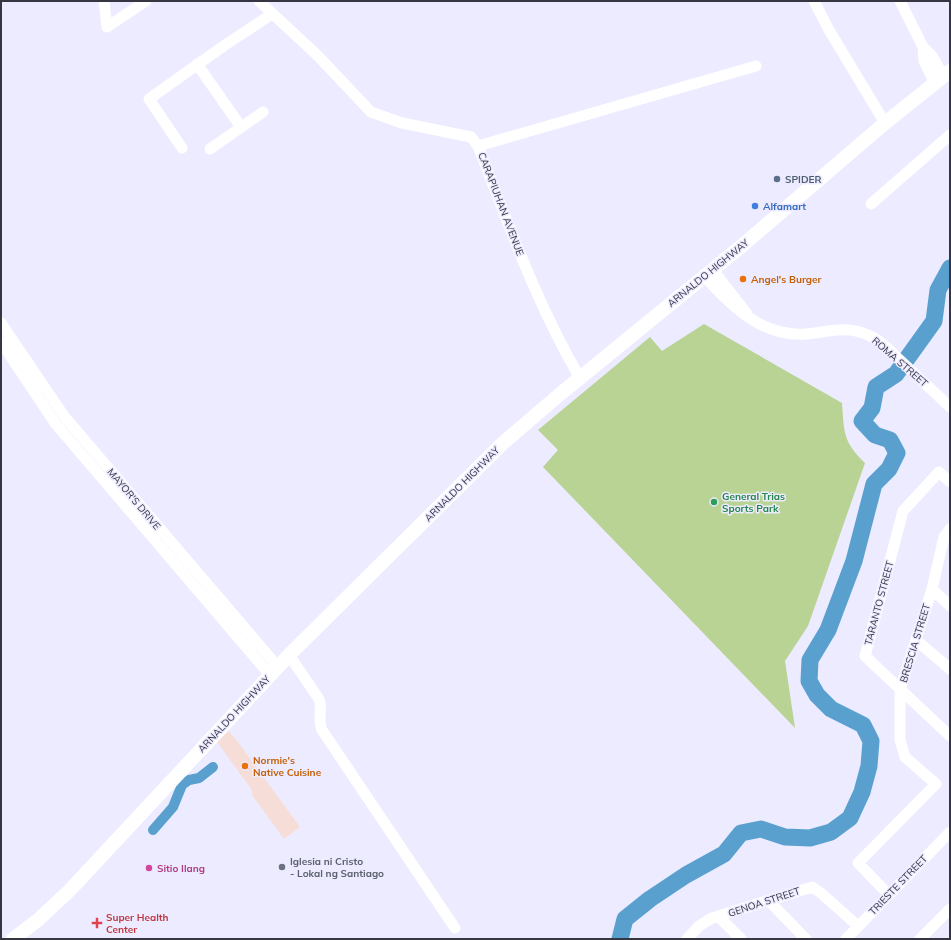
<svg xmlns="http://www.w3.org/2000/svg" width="951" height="940" viewBox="0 0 951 940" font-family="Mulish,sans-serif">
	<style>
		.commercial { fill: #f7ddd7 }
		.green { fill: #b8d393 }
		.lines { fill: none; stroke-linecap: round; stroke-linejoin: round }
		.canal { stroke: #59a0cf; stroke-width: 10 }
		.river { stroke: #59a0cf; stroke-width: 17 }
		.minor { stroke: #fff; stroke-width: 11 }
		.major { stroke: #fff; stroke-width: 14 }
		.service-dot { fill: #5c6f8a; stroke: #edebff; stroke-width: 1.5 }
		.shop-dot { fill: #3f7fe0; stroke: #edebff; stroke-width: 1.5 }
		.food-dot { fill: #e8710a; stroke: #edebff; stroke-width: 1.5 }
		.leisure-dot { fill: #2e9e5b; stroke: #edebff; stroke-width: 1.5 }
		.worship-dot { fill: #6b7280; stroke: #edebff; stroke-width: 1.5 }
		.hotel-dot { fill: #d1479c; stroke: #edebff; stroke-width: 1.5 }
		.health-dot { fill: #e0444e; stroke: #edebff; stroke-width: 1.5 }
		.labels { text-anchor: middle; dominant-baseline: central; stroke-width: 3; stroke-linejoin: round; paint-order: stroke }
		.service-label { font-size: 10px; font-weight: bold; fill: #4e5e75; stroke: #edebff; text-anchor: start }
		.street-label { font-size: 10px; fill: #363542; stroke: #edebff }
		.shop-label { font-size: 10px; font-weight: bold; fill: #366cbe; stroke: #edebff; text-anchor: start }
		.food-label { font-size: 10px; font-weight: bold; fill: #c56008; stroke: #edebff; text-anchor: start }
		.leisure-label { font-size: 10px; font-weight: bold; fill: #27864d; stroke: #edebff; text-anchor: start }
		.worship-label { font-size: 10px; font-weight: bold; fill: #5b616d; stroke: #edebff; text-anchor: start }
		.hotel-label { font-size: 10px; font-weight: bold; fill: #b23c85; stroke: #edebff; text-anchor: start }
		.health-label { font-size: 10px; font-weight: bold; fill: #be3a42; stroke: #edebff; text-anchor: start }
	</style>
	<rect width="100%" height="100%" fill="#edebff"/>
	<!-- commercial -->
	<path class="commercial" d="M228,731l7,7 65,89 -16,12 -32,-44v-5l-35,-48z"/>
	<!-- green -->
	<path class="green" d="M704,324l138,79c2,29 1,39 23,60l-57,163 -23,35 10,67 -252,-261 15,-17 -20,-20 112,-93 12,14z"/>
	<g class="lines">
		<!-- canal -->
		<path class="canal" d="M153,830l20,-23 9,-22 7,-5 10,-2 14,-11"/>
		<!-- river -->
		<path class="river" d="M620,939l5,-20 25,-20 36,-24 38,-21 17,-21 20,-4 24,8 25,1 21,-6 19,-14 12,-26 7,-26 2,-25 -8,-16 -32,-16 -14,-14 -8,-14 1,-21 18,-30 26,-69 20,-77 15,-15 8,-16 -7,-13 -15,-5 -13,-14 10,-13 4,-21 20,-13 38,-53 4,-31 12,-22"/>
		<!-- minor -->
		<path class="minor" d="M104,1l3,26 39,-26
			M259,1l59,55 53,56 31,11 69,14 7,9c31,79 59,159 102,232
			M814,1l15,29 56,93
			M900,1l23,46 10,10 10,19
			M923,47l1,14 11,22
			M197,64l44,63
			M478,146l278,-80
			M182,148l-33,-49 76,-54 47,-31
			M210,149l53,-37
			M871,204l79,-69
			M712,269l35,45
			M704,276c28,30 57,61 102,58 22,-2 40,-9 62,1 13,5 23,17 33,26 16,15 33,31 49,46
			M1,323l63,93 214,251
			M1,342l54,81 215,252
			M950,482l-11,-10 -36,39 -38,145 85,80
			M932,589l18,17
			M916,640l34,29
			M289,655l30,44c4,10 -2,21 3,31l133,198
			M889,895l-31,-32 78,-79 -31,-27 -5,-17v-50l32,-101 12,-52 6,-8
			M768,900l38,39
			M718,916l23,23
			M687,939l12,-13 13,-8 100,-31 9,6 37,33
			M846,939l104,-107
			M920,939l30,-30"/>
		<!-- major -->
		<path class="major" d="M13,939l25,-19 32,-30 219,-235 214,-212 56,-48 185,-151 141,-121 65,-52"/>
	</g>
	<!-- markers -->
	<circle class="service-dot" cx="777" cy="179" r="4"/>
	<circle class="shop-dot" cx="755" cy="206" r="4"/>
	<g class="food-dot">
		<circle cx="743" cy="279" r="4"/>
		<circle cx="245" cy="766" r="4"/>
	</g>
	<circle class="leisure-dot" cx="714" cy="502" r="4"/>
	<circle class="worship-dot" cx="282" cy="867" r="4"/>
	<circle class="hotel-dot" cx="149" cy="868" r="4"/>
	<path class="health-dot" d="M95 917h4v4h4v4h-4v4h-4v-4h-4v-4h4z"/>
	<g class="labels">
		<!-- service labels -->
		<g class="service-label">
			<text x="785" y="179">SPIDER</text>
		</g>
		<!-- street labels -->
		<g class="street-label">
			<text transform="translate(501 204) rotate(69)">CARAPIUHAN AVENUE</text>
			<text transform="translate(708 273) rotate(-39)">ARNALDO HIGHWAY</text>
			<text transform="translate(900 362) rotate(41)">ROMA STREET</text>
			<text transform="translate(462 484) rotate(-45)">ARNALDO HIGHWAY</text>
			<text transform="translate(134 499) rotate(50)">MAYOR'S DRIVE</text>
			<text transform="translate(879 603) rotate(-75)">TARANTO STREET</text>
			<text transform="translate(915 643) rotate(-73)">BRESCIA STREET</text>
			<text transform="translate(234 714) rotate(-47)">ARNALDO HIGHWAY</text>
			<text transform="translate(898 885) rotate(-46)">TRIESTE STREET</text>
			<text transform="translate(764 902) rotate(-18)">GENOA STREET</text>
		</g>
		<!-- shop labels -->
		<g class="shop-label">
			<text x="763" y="206">Alfamart</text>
		</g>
		<!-- food labels -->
		<g class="food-label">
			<text x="751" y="279">Angel's Burger</text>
			<text x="253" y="760">Normie's<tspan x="253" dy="12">Native Cuisine</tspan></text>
		</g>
		<!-- leisure labels -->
		<g class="leisure-label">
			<text x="722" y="496">General Trias<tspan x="722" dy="12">Sports Park</tspan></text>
		</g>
		<!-- worship labels -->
		<g class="worship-label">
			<text x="290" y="861">Iglesia ni Cristo<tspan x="290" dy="12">- Lokal ng Santiago</tspan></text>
		</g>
		<!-- hotel labels -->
		<g class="hotel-label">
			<text x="157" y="868">Sitio Ilang</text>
		</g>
		<!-- health labels -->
		<g class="health-label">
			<text x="106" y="917">Super Health<tspan x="106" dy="12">Center</tspan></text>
		</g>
	</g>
	<!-- border -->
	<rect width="951" height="940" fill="none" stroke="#363542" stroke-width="4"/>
</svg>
